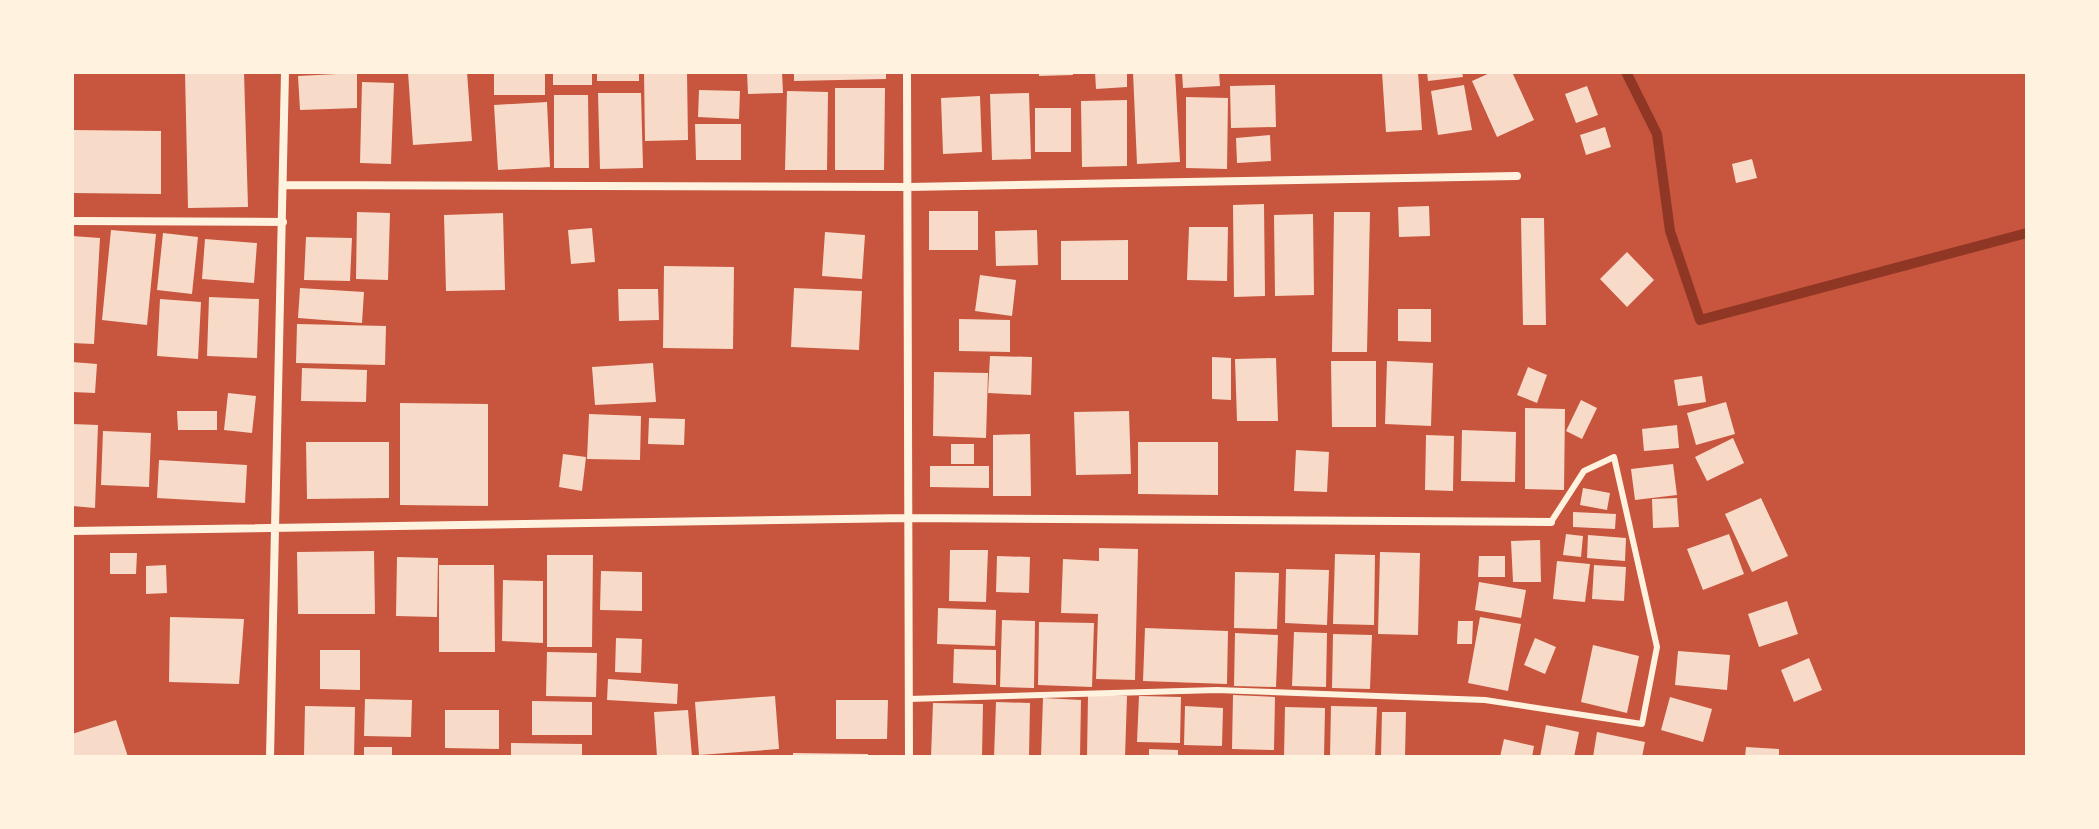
<svg xmlns="http://www.w3.org/2000/svg" width="2099" height="829" viewBox="0 0 2099 829" font-family="Arial,sans-serif">
	<style>
		.lines { fill: none; stroke-linecap: round; stroke-linejoin: round }
		.stream { stroke: #8f3625; stroke-width: 10 }
		.building { fill: #f7dbc8 }
		.service { stroke: #fff3e0; stroke-width: 6 }
		.minor { stroke: #fff3e0; stroke-width: 8 }
	</style>
	<rect width="100%" height="100%" fill="#c8553d"/>
	<g class="lines">
		<!-- stream -->
		<path class="stream" d="M1626,72l31,62 13,97 30,89 327,-87"/>
	</g>
	<!-- building -->
	<path class="building" d="M185,72h59l4,135 -60,1z
		M408,72h59l5,69 -59,4z
		M494,72h51v23h-51z
		M553,72h39v13h-39z
		M597,72h42v9h-42z
		M644,72h43l1,68 -43,1z
		M747,72h35l1,21 -35,1z
		M794,72h92v7l-92,2z
		M1039,72h34v3l-34,1z
		M1095,72h32v15l-31,2z
		M1133,72h42l5,90 -43,2z
		M1182,72h37l1,14 -37,2z
		M1382,72h36l4,58 -36,2z
		M1427,72h35l1,5 -35,4z
		M1492,72h20l22,48 -37,17 -25,-56z
		M357,73v35l-57,2 -2,-34z
		M362,82l32,1 -3,81 -31,-1z
		M1275,85l1,42 -45,1 -1,-42z
		M1464,85l8,45 -34,5 -7,-44z
		M1587,86l11,29 -22,8 -11,-29z
		M835,88h50l-1,82h-49z
		M699,90l41,1 -1,28 -41,-2z
		M787,91l41,1 -1,78h-42z
		M598,93h43l2,75 -43,1z
		M1029,93l2,66 -39,1 -2,-66z
		M554,95h34l1,73h-35z
		M980,96l2,56 -39,2 -2,-56z
		M1186,97l42,1 -1,71 -41,-1z
		M1127,100v66l-45,1 -1,-66z
		M547,102l3,65 -52,3 -4,-65z
		M1035,108h36v44h-36z
		M695,124h46v36h-45z
		M1605,127l6,20 -25,8 -6,-20z
		M72,130l89,1v63l-89,-1z
		M1270,135l1,26 -34,2 -1,-25z
		M1752,159l5,19 -21,5 -4,-19z
		M1264,204l1,92 -31,1 -1,-92z
		M1429,206l1,30 -31,1 -1,-30z
		M929,211h49v39h-49z
		M357,212l33,1 -2,67 -32,-1z
		M1334,212h36l-3,140h-35z
		M503,213l2,77 -59,1 -2,-76z
		M1313,214l1,81 -39,1 -1,-81z
		M1521,218h23l2,107h-23z
		M1189,227h39l-1,54 -40,-1z
		M592,228l3,34 -24,2 -3,-34z
		M111,230l45,4 -9,91 -45,-5z
		M1037,230l1,35 -42,1 -1,-35z
		M825,232l40,3 -3,44 -40,-3z
		M163,233l35,4 -6,57 -35,-4z
		M72,236l28,2 -6,106 -22,-1z
		M306,237l46,1 -2,43 -46,-1z
		M205,239l52,4 -3,40 -52,-4z
		M1128,240v40h-67v-39z
		M1627,252l27,28 -27,27 -27,-28z
		M664,266l70,1 -1,82 -70,-1z
		M980,275l36,5 -4,36 -37,-5z
		M300,288l64,4 -2,31 -64,-5z
		M794,288l68,3 -3,59 -68,-3z
		M618,289h40l1,31 -40,1z
		M209,297l50,2 -2,59 -50,-2z
		M160,299l41,3 -3,57 -41,-3z
		M1398,309h33v33l-33,-1z
		M959,319l51,1v32l-51,-1z
		M297,324l89,2 -1,39 -89,-2z
		M990,356l42,1 -1,38 -43,-2z
		M1212,357l19,1v42l-19,-1z
		M1276,358l2,63h-41l-2,-62z
		M1331,361h45v66h-44z
		M1387,361l46,2 -2,63 -46,-2z
		M72,362l25,2 -2,29 -23,-1z
		M653,363l3,39 -61,3 -3,-38z
		M1528,367l19,8 -10,28 -20,-8z
		M302,368l65,2 -1,32 -65,-1z
		M934,372l54,1 -2,65 -53,-2z
		M1702,376l4,26 -28,4 -4,-26z
		M228,393l28,3 -4,37 -28,-3z
		M1581,400l16,8 -15,31 -16,-8z
		M1726,402l9,32 -39,11 -9,-32z
		M400,403l88,1v102l-88,-1z
		M1525,408l40,1 -1,81 -39,-1z
		M177,411h40v19h-39z
		M1129,411l2,63 -55,1 -2,-63z
		M589,414l52,2 -1,44 -53,-1z
		M649,418l36,1 -1,26 -36,-1z
		M72,424l26,1 -3,83 -23,-2z
		M1677,425l2,23 -35,3 -2,-22z
		M1462,430l54,2 -1,50 -54,-1z
		M103,431l48,2 -2,54 -48,-2z
		M1030,434l1,62h-38v-61z
		M1426,435l28,1 -1,55 -28,-1z
		M1733,438l11,25 -37,18 -12,-24z
		M306,442h83v56l-82,1z
		M1138,442h80v53l-80,-1z
		M951,444h23v20h-23z
		M1296,450l33,2 -2,40 -33,-1z
		M563,454l23,3 -4,34 -23,-4z
		M159,460l88,5 -2,38 -88,-5z
		M1673,464l4,31 -42,5 -4,-31z
		M930,466h59v22l-59,-1z
		M1583,488l27,5 -3,17 -27,-5z
		M1677,498l2,29 -26,1 -1,-29z
		M1761,498l27,58 -36,16 -27,-58z
		M1573,512l43,2 -1,15 -42,-2z
		M1566,534l17,2 -2,21 -18,-2z
		M1729,534l15,40 -41,16 -16,-41z
		M1588,535l38,3 -1,23 -38,-3z
		M1540,540l1,42h-28l-2,-41z
		M1099,548l39,1 -3,131 -39,-1 2,-65 -37,-1 2,-54 36,2z
		M950,550h38l-2,52 -37,-1z
		M374,551l1,63h-77l-1,-62z
		M1380,552l40,1 -2,82 -40,-1z
		M110,553h27l-1,21h-26z
		M1335,554l40,1 -1,70 -41,-1z
		M547,555h46l-1,92h-45z
		M997,556l33,1 -1,36 -33,-1z
		M1479,556h26v21h-27z
		M397,557l41,1 -1,59 -41,-1z
		M1557,561l33,3 -5,38 -32,-3z
		M166,565l1,28 -21,1v-28z
		M439,565h55l1,87h-56z
		M1594,565l32,2 -2,34 -32,-2z
		M1286,569l43,1 -2,55 -42,-2z
		M601,571l41,1v39l-42,-1z
		M1235,572l44,1 -2,56 -43,-1z
		M503,580l40,1v62l-41,-2z
		M1479,582l47,8 -5,28 -46,-8z
		M1787,601l11,33 -39,13 -11,-33z
		M938,608l58,2 -1,36 -58,-2z
		M170,617l74,2 -5,65 -70,-2z
		M1480,617l41,7 -13,67 -40,-8z
		M1002,620l33,1 -1,67 -34,-1z
		M1458,621h15l-1,23h-15z
		M1039,622l55,1 -2,64 -54,-2z
		M1145,628l83,3 -1,53 -84,-3z
		M1294,632l33,1 -1,54 -34,-1z
		M1235,633l43,2 -2,52 -42,-1z
		M1333,634l39,1 -2,54 -38,-1z
		M616,638l26,1 -1,34 -26,-1z
		M1535,638l21,9 -11,27 -21,-9z
		M1593,645l46,11 -12,57 -46,-11z
		M954,649l42,1v35l-43,-2z
		M320,650h40v40l-40,-1z
		M1678,651l52,4 -3,35 -52,-5z
		M547,652l50,1 -1,44 -50,-1z
		M1809,658l13,32 -28,12 -13,-32z
		M608,679l70,5 -1,20 -70,-4z
		M1088,695l39,1 -2,61h-38z
		M1233,695l42,2 -1,53 -42,-1z
		M775,696l4,53 -80,6 -4,-53z
		M1139,696l42,1 -1,46 -43,-1z
		M1670,697l42,12 -9,33 -42,-12z
		M1043,698l38,2 -1,57h-39z
		M365,699l47,1 -1,37 -47,-1z
		M836,700h52l-1,39h-51z
		M532,701l60,1v33h-60z
		M996,702l34,1 -1,54h-35z
		M933,703l50,1 -1,53h-51z
		M305,706l50,1 -1,50 -50,-1z
		M1185,706l38,2 -1,38 -38,-1z
		M1331,706l46,1 -2,50h-45z
		M1285,707l40,1 -1,49h-40z
		M445,710h54v39l-54,-1z
		M688,710l4,47h-35l-3,-45z
		M1382,712h24l-1,45h-24z
		M116,720l12,37h-56v-23z
		M1546,725l33,7 -5,25h-34z
		M1597,732l48,10 -3,15h-49z
		M1504,739l30,7 -2,11h-32z
		M511,743l71,1v13h-71z
		M364,747h28v10h-28z
		M1746,747l33,2v8h-34z
		M1149,749l29,1v7h-29z
		M793,753l75,1v3h-75z"/>
	<g class="lines">
		<!-- service -->
		<path class="service" d="M909,699l308,-9 268,10 157,24 15,-77 -43,-190 -30,14 -33,51"/>
		<!-- minor -->
		<path class="minor" d="M907,72l2,685
			M284,185l623,2 610,-11
			M72,221l211,1
			M72,531l836,-13 643,4
			M270,757l15,-685"/>
	</g>
	<!-- border -->
	<rect width="2099" height="829" fill="none" stroke="#fff3e0" stroke-width="148"/>
</svg>
